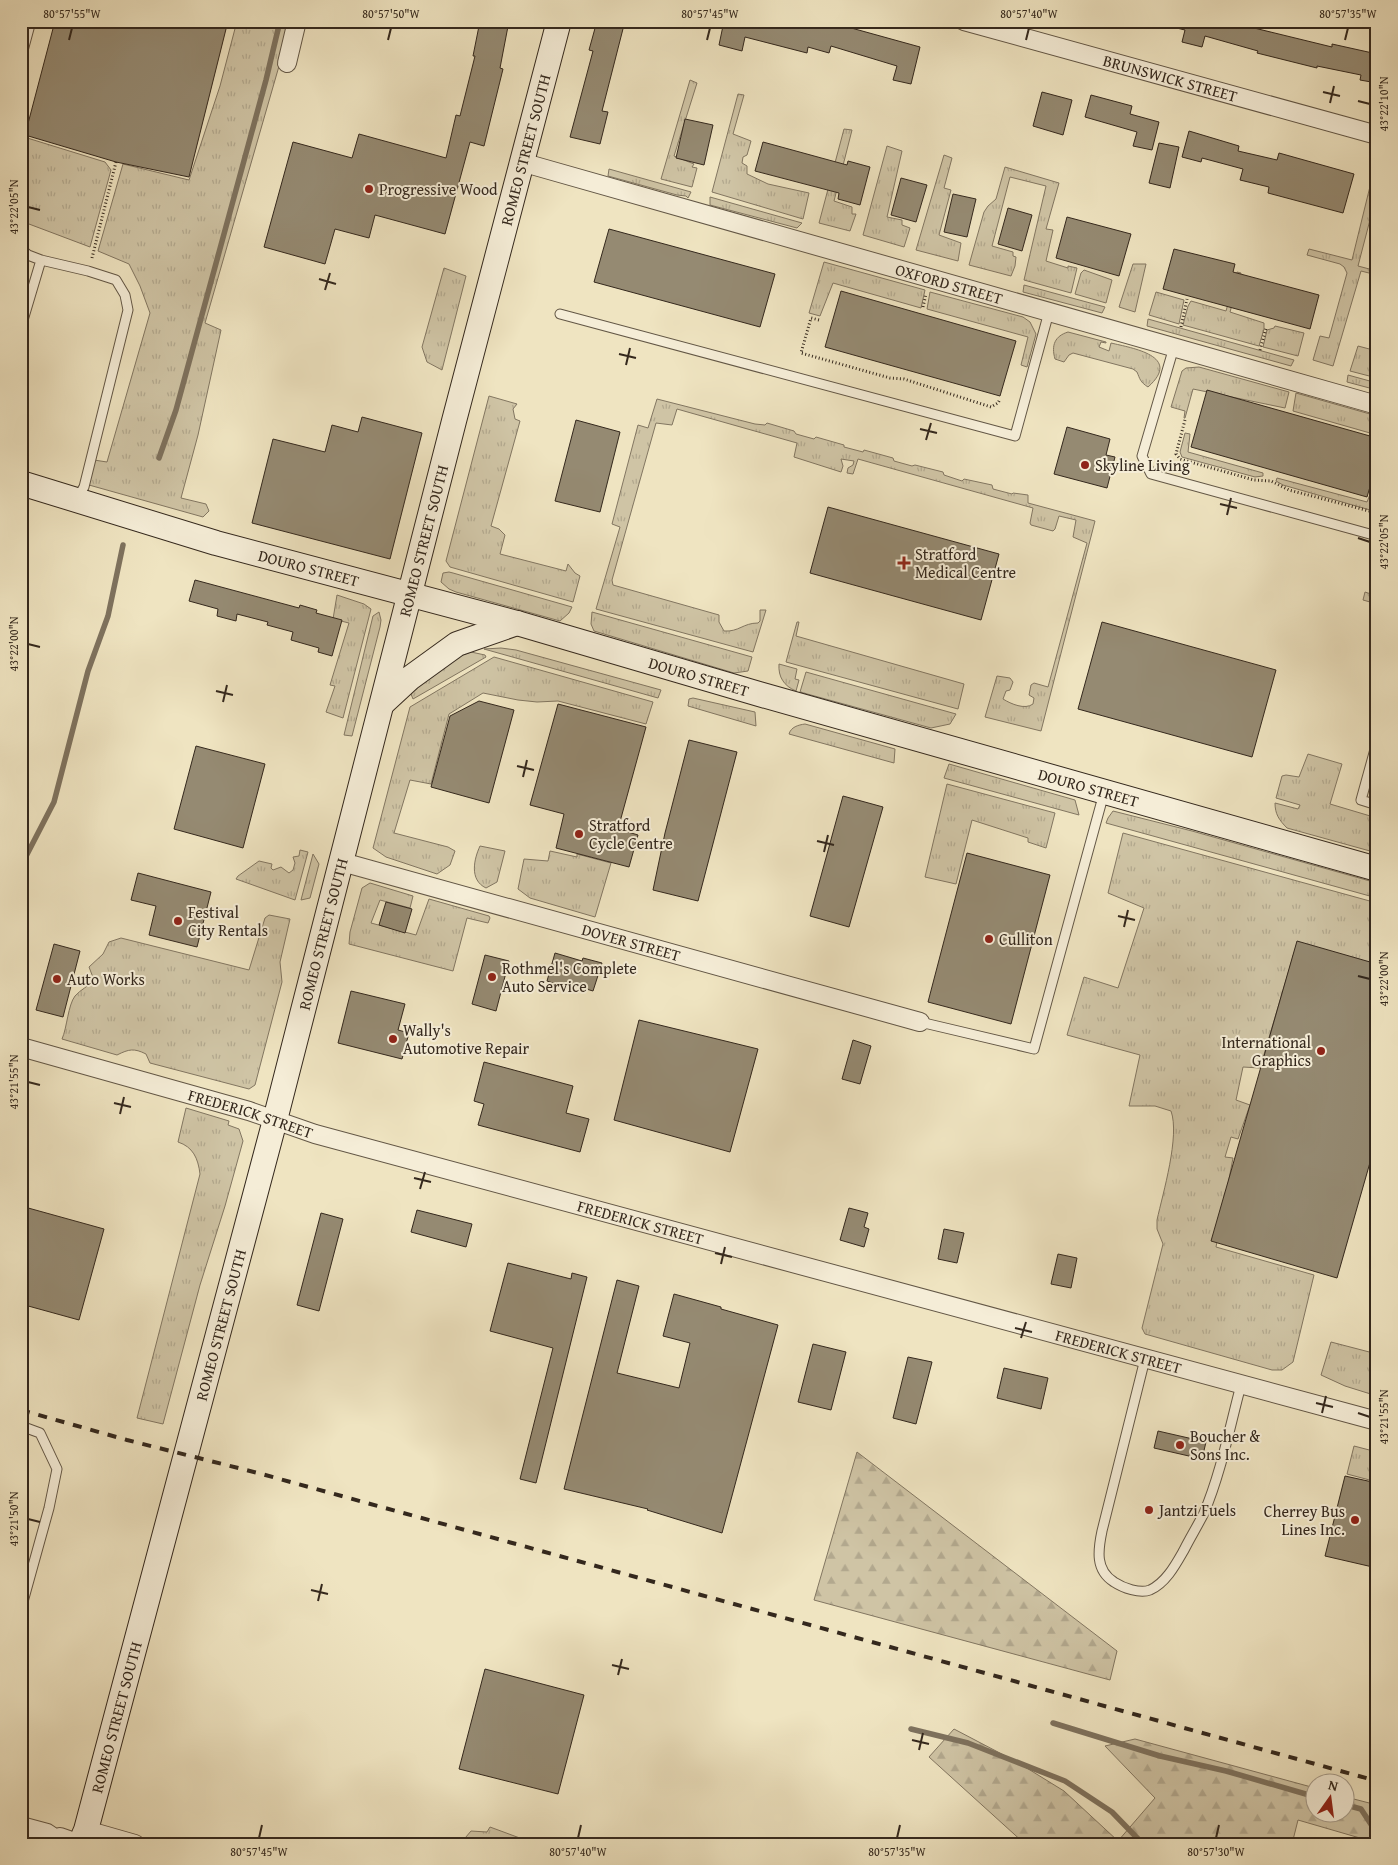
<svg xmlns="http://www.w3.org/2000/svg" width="1398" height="1865" viewBox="0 0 1398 1865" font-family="'Gentium Book Plus',serif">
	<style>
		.grass { fill: url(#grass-tufts); stroke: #827661 }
		.forest { fill: url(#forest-firs); stroke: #827661 }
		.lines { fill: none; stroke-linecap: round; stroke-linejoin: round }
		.stream { stroke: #7e725e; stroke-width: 5.5 }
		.building { fill: #958a72; stroke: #34281d }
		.lane-casing { stroke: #635746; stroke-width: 11 }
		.street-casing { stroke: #635746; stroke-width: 20 }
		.secondary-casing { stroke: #34281d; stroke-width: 26 }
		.path { stroke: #34281d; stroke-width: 3; stroke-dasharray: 1 2.5; stroke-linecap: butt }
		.lane { stroke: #f5edd7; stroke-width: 9 }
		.street { stroke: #f5edd7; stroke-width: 18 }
		.secondary { stroke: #f5edd7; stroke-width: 24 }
		.rail { stroke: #34281d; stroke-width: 4; stroke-dasharray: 9 9; stroke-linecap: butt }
		.ticks { fill: none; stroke: #34281d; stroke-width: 2 }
		.poi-dot { fill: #8f2418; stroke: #f5edd7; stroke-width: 2 }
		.labels { text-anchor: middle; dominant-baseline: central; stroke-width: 4; stroke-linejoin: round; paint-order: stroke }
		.street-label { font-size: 16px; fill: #34281d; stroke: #f5edd7 }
		.poi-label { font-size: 16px; fill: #34281d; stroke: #f5edd7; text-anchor: start }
		.neatline { fill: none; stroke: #34281d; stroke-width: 2 }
		.ticks-label { font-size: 12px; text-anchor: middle; fill: #34281d }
	</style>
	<defs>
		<pattern id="grass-tufts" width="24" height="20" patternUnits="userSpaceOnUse" patternTransform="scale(1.25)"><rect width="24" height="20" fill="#cfc4a5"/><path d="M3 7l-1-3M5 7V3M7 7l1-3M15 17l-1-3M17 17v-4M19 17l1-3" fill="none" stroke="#b2a88e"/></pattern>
		<pattern id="forest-firs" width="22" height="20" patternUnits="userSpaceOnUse" patternTransform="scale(1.25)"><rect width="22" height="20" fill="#cfc4a5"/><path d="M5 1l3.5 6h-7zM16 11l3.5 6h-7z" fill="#b2a88e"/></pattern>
	</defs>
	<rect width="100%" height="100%" fill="#efe4c1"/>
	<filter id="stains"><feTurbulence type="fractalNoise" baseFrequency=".004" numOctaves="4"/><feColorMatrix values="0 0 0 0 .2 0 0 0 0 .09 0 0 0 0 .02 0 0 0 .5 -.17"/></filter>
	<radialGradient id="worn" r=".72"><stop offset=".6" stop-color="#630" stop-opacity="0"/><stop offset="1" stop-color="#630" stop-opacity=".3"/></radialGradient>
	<!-- grass -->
	<path class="grass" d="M237,21h55l-87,302 16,7 -23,105 -17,63 25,6 3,7 -6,6 -114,-32 5,-25 13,2 43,-149 -10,-27 -11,-22 -31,-13 25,-87 66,16 31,-94z
		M690,80l7,3 -23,73 20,8 -2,3 5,1 -5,19 -31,-8z
		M738,94l6,1 -11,39 18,7 -4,14 -4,2 -1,6 5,3v8l21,10 41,9 -6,26 -91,-27z
		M844,129l8,1 -18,71 18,6v7h4l-6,17 -31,-8z
		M24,137l81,25 6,8 -21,77 -69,-26v-76z
		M887,146l15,5 -15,66 15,3v5l8,3 -6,19 -41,-12z
		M1377,150v43l-19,73 19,5v4l-16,-4 -28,95 -20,-6 7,-24 9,2 18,-65 -3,-6 -4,-3 -33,-9 2,-6 43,11 23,-94z
		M944,155l8,3 -8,30 7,2 -12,45 22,8 -3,18 -42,-11z
		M1005,167l54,16 -13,46 7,1 -7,31 22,7v-2l9,2 -6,25 -47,-13 22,-94 -36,-9 -18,69 21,6v4l3,1 -1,9 -4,10 -42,-11 15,-53 4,-6 8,-7z
		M609,169l82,23 -3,6 -2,-2 -9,-1 -69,-19z
		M710,197l92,26 -5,5 -87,-23z
		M824,262l101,28 -4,18 -88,-25 -13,33 -11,-3z
		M1133,264h13l-11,48 -16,-5z
		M444,268l22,8 -24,94 -15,-8 -5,-15z
		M1084,270l28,10 -6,23 -31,-9 6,-21z
		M1237,272l4,1 -11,39 34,11v6l-5,17 -76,-21 5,-19 3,-5 35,10z
		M1024,285l81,22 -3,6 -79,-21z
		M930,292l93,25 7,5 6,12 -9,33 -6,-2 7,-28 -101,-28z
		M1156,292l28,8 -5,24 -30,-9z
		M1148,319l146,41 -3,6 -144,-40z
		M1275,326l29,7 -6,23 -35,-9 4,-17 7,-2z
		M1068,332l38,10v1l-5,-1 -2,5 10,4 2,-8c21,5 72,13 37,44 -8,-5 -8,-8 -11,-15l-4,-3 -60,-16 -4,2 -5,7 -9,-3c-4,-14 0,-23 13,-27z
		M1358,346l19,5v27l-27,-7z
		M1199,367l90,25 -4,16 -92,-19 -8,29h-1l1,-7 -14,-4 11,-36 4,-3z
		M1348,375l29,8v7l-30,-8z
		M1296,393l81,23v19l-84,-24z
		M489,396l28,8 -4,5 2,10 5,2 -29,105 8,3 6,6 -5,19 66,17 2,-7 7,9 5,3 -7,26 -123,-35 -4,-6z
		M657,399l98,25 10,1 2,-2 27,8 2,3 18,5 2,-2 28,8v2l19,5 1,-2 29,8 1,3 18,5 3,-1 28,7 1,3 18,6 2,-2 28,6 1,4 19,5 1,-1 15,2v8l67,18 -54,210 -56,-14 12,-41 13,2 3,4 -3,8 -4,1 -3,8c8,5 22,11 30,5l1,-6 -5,-3 2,-10 3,-2 14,4 39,-144 -14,-6 3,-17 -17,-4 -4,13 -2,2 -22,-6 -1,-2 3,-15 -175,-49 -5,15 -6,-1 1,-5 5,-3 1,-4 -13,-2 2,7 -2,6 -47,-15 3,-14 -120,-34 -5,16 -16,-2 -44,157 1,5 106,30v7l5,9c15,1 19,-8 34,-8l2,-2v-11h6l-13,42 -157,-43 24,-82 -8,-3 26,-99 10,3z
		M1185,433l5,1 -2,18 75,21v3l-8,1 -73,-20 -2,-5z
		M1277,478l90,24 8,-20 2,1v29l-94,-27 -7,-4z
		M449,572l4,1 119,34 -3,6 -9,8 -104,-29 -7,-3 -8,-7 2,-9z
		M1365,592l12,4v8l-14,-4z
		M337,595l27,9 7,5 -28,109 -17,-6 9,-26 -5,-1 19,-62 -16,-4z
		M379,612l2,8 -1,7 -28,109 -8,-1 29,-119z
		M592,612l160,45 -4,14 -14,2 -140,-42 -3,-7z
		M797,622h2l-3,14 168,48 -6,25 -172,-47z
		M501,648l15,2 145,40 -3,8 -174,-49z
		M471,652l14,3 1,2 -73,42 -2,-5c15,-19 37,-35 60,-42z
		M494,657l159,45 -7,22 -88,-23 -21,1 -19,-2 -35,-7 -34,21 -18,70 -21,-4 -16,53 54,14 7,4 -5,14 -13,9 -51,-17 -13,-9 37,-141z
		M779,664l18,5 -2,10 4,1 -3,11c-12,-5 -18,-14 -17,-27z
		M806,672l150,42 -6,10 -19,4 -131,-36z
		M693,698l62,14 1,14 -68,-20 1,-7z
		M805,724l90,25 -1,14 -105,-29c2,-7 9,-9 16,-10z
		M1308,754l34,10 -12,40 47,14v26l-7,7 -83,-23c-8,-8 -12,-14 -12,-25l23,6 2,-4 -24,-7 6,-22 4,-1 13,2z
		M949,764l126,36 4,15 -135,-37z
		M947,784l108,29 -9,35 -18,-6v-4l-56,-18 -16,64 -31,-7z
		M1113,811l79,20 185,52v15l-271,-75 2,-5z
		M1123,833l254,70v63l-80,-23 -37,125 -17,-1 -7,33 14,5 -12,34 -7,-2 -6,20 8,1 -17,89 98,28 -21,87 -11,8h-10l-127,-36 -3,-6 21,-84 -6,-15v-9c6,-27 23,-84 14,-109l-16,-5h-26l11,-51 -73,-20 17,-58 34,11 26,-80 -36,-15z
		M480,846l25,5 -8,31 -11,6c-17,-8 -12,-29 -6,-42z
		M300,850l8,2 -13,48 -59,-21 2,-3 21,-15 13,3 -1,4 2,2 8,-3 8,6 4,-3 2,-7 -2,-6 6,-1z
		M550,851l27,6v-3l34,9 -16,54 -65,-19 -12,-9 6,-30 24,2z
		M313,854l6,10 -9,34 -9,2z
		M370,883l43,13 -3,12 -30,-8 -9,23 45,12 13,-36 60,17 1,2 -2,5 -21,-5 -14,53 -104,-27 1,-12 12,-44z
		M269,915l21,4 -10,43 2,20 -27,103 -6,4 -99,-26 -4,-9c-12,-6 -17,-5 -29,1l-55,-16c5,-11 6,-34 13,-43 6,-7 13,-9 19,-16l-5,-13 14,-13 6,-12 12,-4 128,32 16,-52z
		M186,1108l43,13 -1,4 11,4 4,12 -18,65 -25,79 -37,139 -26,-6 63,-244c-2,-16 -7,-27 -22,-32z
		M1331,1342l46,12v42l-32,-10 -24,-11z
		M1354,1446l23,6v30l-30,-8z
		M490,1827l46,17h-76l11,-13 16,1z"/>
	<!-- forest -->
	<path class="forest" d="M857,1452l260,199 -7,29 -296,-80z
		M954,1729l63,33 47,29 54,50 37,-43 -50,-52 30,-7 180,49 1,24h30v-15l31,8v38l-79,-23 -6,24h-267l-96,-87z"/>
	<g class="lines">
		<!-- stream -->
		<path class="stream" d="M159,458l17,-48 90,-330 14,-59
			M21,866l33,-64 34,-131 20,-55 15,-71
			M1053,1723l107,33 66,15 90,26
			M911,1729l57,14 97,38 47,31 31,32
			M1346,1805l15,4 15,23 -3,12"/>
	</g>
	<!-- building -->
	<path class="building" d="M55,21h173l-39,156 -73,-15 -91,-27z
		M480,21h29l-9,47 3,1 -19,77 -14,-4 -25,92 -70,-19 -6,23 -34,-9 -10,35 -61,-17 29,-105 59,16 7,-24 87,24 10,-43 4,1 15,-60h-2z
		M597,21h28l-23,90 6,1 -8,32 -30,-7 23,-86 -4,-1z
		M724,21h102l94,26 -9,37 -18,-4 4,-14 -66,-20 -2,7 -21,-6 -1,6 -62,-16 -3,14 -23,-6z
		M1169,21h71l10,3v3l82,20v-3l45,10v29l-17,-3 1,-5 -44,-9v2l-60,-15 1,-2 -53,-15 -3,11 -20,-5 3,-12 -17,-4z
		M1042,92l30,8 -9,35 -30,-9z
		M1091,95l41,11 -2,8 29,8 -7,28 -19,-4 4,-14 -52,-15z
		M685,119l28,6 -9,40 -28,-7z
		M1189,131l50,15 -1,5 39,9 2,-7 75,21 -11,39 -75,-20 1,-6 -29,-7 3,-11 -41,-11 -1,4 -19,-5z
		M763,142l84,23 1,-4 22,6 -10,38 -22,-6 1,-6 -84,-22z
		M1159,143l20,4 -9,41 -21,-5z
		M901,178l26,7 -11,37 -25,-7z
		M953,194l23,5 -9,38 -23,-5z
		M1008,208l24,7 -10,36 -24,-7z
		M1067,217l64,17 -12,42 -63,-18z
		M609,229l166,45 -15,53 -166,-45z
		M1174,249l61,15 -2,8 86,23 -9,34 -147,-40z
		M841,291l175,50 -16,55 -175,-49z
		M1207,390l170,48v25l-10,34 -176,-50z
		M362,417l60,16 -32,126 -138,-36 21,-84 52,13 7,-27 26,7z
		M576,420l44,12 -20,80 -45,-11z
		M1067,427l43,12 -4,16 9,2 -8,31 -53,-14z
		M828,507l171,47 -18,66 -171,-47z
		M195,580l104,28 1,-3 17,5 -1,3 26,7 -10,36 -14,-4 1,-4 -28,-8 2,-8 -26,-7 1,-3 -31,-8 -1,7 -19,-5 1,-7 -29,-8z
		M1102,622l174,48 -24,87 -174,-48z
		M479,701l35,9 -25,93 -58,-16 19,-71z
		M558,704l88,23 -28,102 20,6 -9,32 -73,-19 8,-34 -34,-9z
		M689,740l48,12 -39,149 -45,-11 12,-57z
		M196,746l69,18 -22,84 -69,-19z
		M843,796l40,11 -34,120 -39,-11z
		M967,853l83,22 -39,149 -83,-22z
		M138,873l73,19 -14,55 -48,-12 7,-29 -25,-6z
		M386,902l26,7 -7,24 -26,-8z
		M1297,941l80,23v174l-40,140 -126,-37z
		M54,944l26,7 -17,66 -27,-7z
		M555,953l27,8 1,-3 19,5 -9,28 -27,-8 -1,4 -18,-6z
		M485,955l24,6 -13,50 -24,-7z
		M351,991l54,13 -7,26 11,3 -7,26 -64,-16z
		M639,1020l119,29 -28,103 -116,-32z
		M853,1040l18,6 -11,38 -18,-5z
		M484,1062l89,24 -7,27 23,6 -9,33 -102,-27 6,-21 -10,-3z
		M21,1206l83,23 -25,91 -58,-16z
		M849,1208l19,5 -4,14 5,2 -5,18 -24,-7z
		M417,1210l55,14 -6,23 -55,-15z
		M321,1213l22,6 -24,92 -22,-6z
		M944,1229l20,4 -7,30 -19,-4z
		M1058,1254l19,4 -6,30 -20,-4z
		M508,1263l63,16 1,-6 15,4 -51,206 -16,-4 33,-131 -63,-17z
		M617,1280l22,6 -22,87 62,15 11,-45 -27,-7 11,-42 47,13v2l57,16 -56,208 -75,-23 1,-1 -84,-20z
		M813,1344l33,8 -15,58 -33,-8z
		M908,1357l24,5 -16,62 -23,-6z
		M1004,1368l44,10 -7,31 -44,-11z
		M1158,1431l48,11 -4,17 -48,-11z
		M1345,1476l32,7v85l-52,-12z
		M485,1669l99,26 -26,99 -99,-25z"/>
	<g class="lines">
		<!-- lane casing -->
		<g class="lane-casing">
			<path id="lane" d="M21,58l10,-37
				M21,249l7,6 13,5
				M560,314l455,122 34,-124
				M21,327l20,-67 47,11 28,9 9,15 3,15 -44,177 -8,13
				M1174,347l-32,109 9,18 226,62
				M1377,742l-16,58 16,5
				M920,1022l114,27 70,-256
				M1145,1359l-43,172c-4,19 -7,39 12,51 9,6 26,12 36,8 16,-7 26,-26 34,-40 6,-12 14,-25 20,-37 17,-40 26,-87 37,-128
				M21,1426l19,7 17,36 -8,39 -28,101"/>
		</g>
		<!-- street casing -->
		<g class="street-casing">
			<g id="street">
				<path id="s1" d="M964,21l413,114"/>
				<path d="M287,63l10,-42"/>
				<path id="s2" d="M521,162l856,243"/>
				<path id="s3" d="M342,862l578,160"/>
				<path id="s4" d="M21,1047l228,64 66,23 1062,287"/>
				<path d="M21,1826l26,7 9,6 4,-2 20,7"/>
				<path d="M86,1830l49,14"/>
			</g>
		</g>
		<!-- secondary casing -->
		<g class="secondary-casing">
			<g id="secondary">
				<path id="s5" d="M21,483l195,60 301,80 242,71 618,175"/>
				<path d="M383,703l27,-25 47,-34 60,-21"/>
				<path id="s6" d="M80,1844l6,-14 189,-710 179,-699 105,-400"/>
			</g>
		</g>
		<!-- path -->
		<path class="path" d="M92,258l24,-96
			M923,307l3,-13
			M819,320l-8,-2 -10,35 89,25 14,1 87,28 7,-4 2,-4
			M1181,327l6,-28
			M1260,350l6,-22
			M1185,420l-9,34 4,5 74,21 17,1 18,9 88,23"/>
		<!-- lane -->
		<use href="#lane" class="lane"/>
		<!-- street -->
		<use href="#street" class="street"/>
		<!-- secondary -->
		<use href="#secondary" class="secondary"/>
		<!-- rail -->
		<path class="rail" d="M21,1410l106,30 131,33 1119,308"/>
	</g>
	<!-- ticks -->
	<path class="ticks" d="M69,40l3,-12M388,40l3,-12M707,40l3,-12M1026,40l3,-12M1345,40l3,-12M1323,92l17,4M1358,101l12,3M1330,103l4,-17M28,207l12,3M319,279l17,5M325,290l5,-17M619,354l17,4M626,365l4,-17M920,429l17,4M926,440l5,-17M1220,504l17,4M1227,515l4,-17M1358,538l12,4M28,644l12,3M216,691l17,4M223,702l4,-17M517,766l17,4M523,777l4,-17M817,841l17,4M824,852l4,-17M1118,916l17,4M1124,927l4,-17M1358,976l12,3M28,1082l12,3M114,1103l17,4M120,1114l4,-17M414,1178l17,4M420,1189l5,-17M715,1253l17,4M721,1264l4,-17M1015,1328l17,4M1021,1338l5,-16M1316,1403l17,4M1322,1413l4,-17M1358,1413l12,4M28,1519l12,3M311,1590l17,4M318,1601l4,-17M612,1665l17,4M618,1675l4,-16M912,1740l17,4M919,1750l4,-17M259,1838l3,-13M578,1838l3,-13M897,1838l3,-13M1216,1838l3,-13"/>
	<!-- markers -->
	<g class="poi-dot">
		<circle cx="369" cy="189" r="5"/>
		<circle cx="1085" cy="465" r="5"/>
		<path d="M901.5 555.5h5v5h5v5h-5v5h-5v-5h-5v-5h5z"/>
		<circle cx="579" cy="834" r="5"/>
		<circle cx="178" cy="921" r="5"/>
		<circle cx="989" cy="939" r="5"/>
		<circle cx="492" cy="977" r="5"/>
		<circle cx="57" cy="979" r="5"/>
		<circle cx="393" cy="1039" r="5"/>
		<circle cx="1321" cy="1051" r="5"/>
		<circle cx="1180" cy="1445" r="5"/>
		<circle cx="1149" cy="1510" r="5"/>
		<circle cx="1355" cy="1520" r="5"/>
	</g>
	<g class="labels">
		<!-- street labels -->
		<g class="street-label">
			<text stroke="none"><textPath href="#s1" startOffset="214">BRUNSWICK STREET</textPath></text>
			<text stroke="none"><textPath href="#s6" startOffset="1752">ROMEO STREET SOUTH</textPath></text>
			<text stroke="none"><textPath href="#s2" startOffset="445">OXFORD STREET</textPath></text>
			<text stroke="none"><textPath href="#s6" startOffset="1348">ROMEO STREET SOUTH</textPath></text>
			<text stroke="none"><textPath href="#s5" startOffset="300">DOURO STREET</textPath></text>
			<text stroke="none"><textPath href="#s5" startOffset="705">DOURO STREET</textPath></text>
			<text stroke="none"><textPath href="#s5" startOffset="1110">DOURO STREET</textPath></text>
			<text stroke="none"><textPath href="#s6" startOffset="942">ROMEO STREET SOUTH</textPath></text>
			<text stroke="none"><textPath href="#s3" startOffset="300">DOVER STREET</textPath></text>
			<text stroke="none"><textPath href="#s4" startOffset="239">FREDERICK STREET</textPath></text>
			<text stroke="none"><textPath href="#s4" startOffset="644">FREDERICK STREET</textPath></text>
			<text stroke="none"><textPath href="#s6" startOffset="538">ROMEO STREET SOUTH</textPath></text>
			<text stroke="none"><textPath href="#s4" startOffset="1139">FREDERICK STREET</textPath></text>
			<text stroke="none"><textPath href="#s6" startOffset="132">ROMEO STREET SOUTH</textPath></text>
		</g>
		<!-- poi labels -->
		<g class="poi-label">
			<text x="379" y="189">Progressive Wood</text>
			<text x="1095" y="465">Skyline Living</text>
			<text x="915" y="554">Stratford<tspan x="915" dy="18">Medical Centre</tspan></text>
			<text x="589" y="825">Stratford<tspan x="589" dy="18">Cycle Centre</tspan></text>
			<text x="188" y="912">Festival<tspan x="188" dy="18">City Rentals</tspan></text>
			<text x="999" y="939">Culliton</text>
			<text x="502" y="968">Rothmel's Complete<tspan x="502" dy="18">Auto Service</tspan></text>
			<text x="67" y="979">Auto Works</text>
			<text x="403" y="1030">Wally's<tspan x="403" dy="18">Automotive Repair</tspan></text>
			<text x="1311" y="1042" text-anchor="end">International<tspan x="1311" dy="18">Graphics</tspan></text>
			<text x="1190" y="1436">Boucher &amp;<tspan x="1190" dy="18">Sons Inc.</tspan></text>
			<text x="1159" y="1510">Jantzi Fuels</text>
			<text x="1345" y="1511" text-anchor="end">Cherrey Bus<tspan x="1345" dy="18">Lines Inc.</tspan></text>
		</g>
	</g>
	<!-- margin -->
	<rect width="1398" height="1865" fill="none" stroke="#efe4c1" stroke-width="55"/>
	<!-- north arrow -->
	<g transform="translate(1330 1798) rotate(14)"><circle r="24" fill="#f5edd7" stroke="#a89e8d"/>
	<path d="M0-4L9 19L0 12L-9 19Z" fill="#8f2418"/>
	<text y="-8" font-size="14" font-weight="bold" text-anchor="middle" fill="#34281d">N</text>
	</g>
	<rect x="28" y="28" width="1342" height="1810" class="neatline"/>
	<g class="ticks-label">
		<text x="72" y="18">80°57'55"W</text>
		<text x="391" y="18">80°57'50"W</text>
		<text x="710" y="18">80°57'45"W</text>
		<text x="1029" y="18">80°57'40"W</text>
		<text x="1348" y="18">80°57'35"W</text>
		<text transform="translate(1384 104) rotate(-90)" y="4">43°22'10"N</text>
		<text transform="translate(14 207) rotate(-90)" y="4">43°22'05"N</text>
		<text transform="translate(1384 542) rotate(-90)" y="4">43°22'05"N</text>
		<text transform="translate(14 644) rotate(-90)" y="4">43°22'00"N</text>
		<text transform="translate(1384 979) rotate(-90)" y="4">43°22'00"N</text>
		<text transform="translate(14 1082) rotate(-90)" y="4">43°21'55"N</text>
		<text transform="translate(1384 1417) rotate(-90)" y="4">43°21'55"N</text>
		<text transform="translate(14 1519) rotate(-90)" y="4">43°21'50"N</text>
		<text x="259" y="1856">80°57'45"W</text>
		<text x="578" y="1856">80°57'40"W</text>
		<text x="897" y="1856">80°57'35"W</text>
		<text x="1216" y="1856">80°57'30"W</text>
	</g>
	<rect width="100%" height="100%" filter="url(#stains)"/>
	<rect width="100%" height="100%" fill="url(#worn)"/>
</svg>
